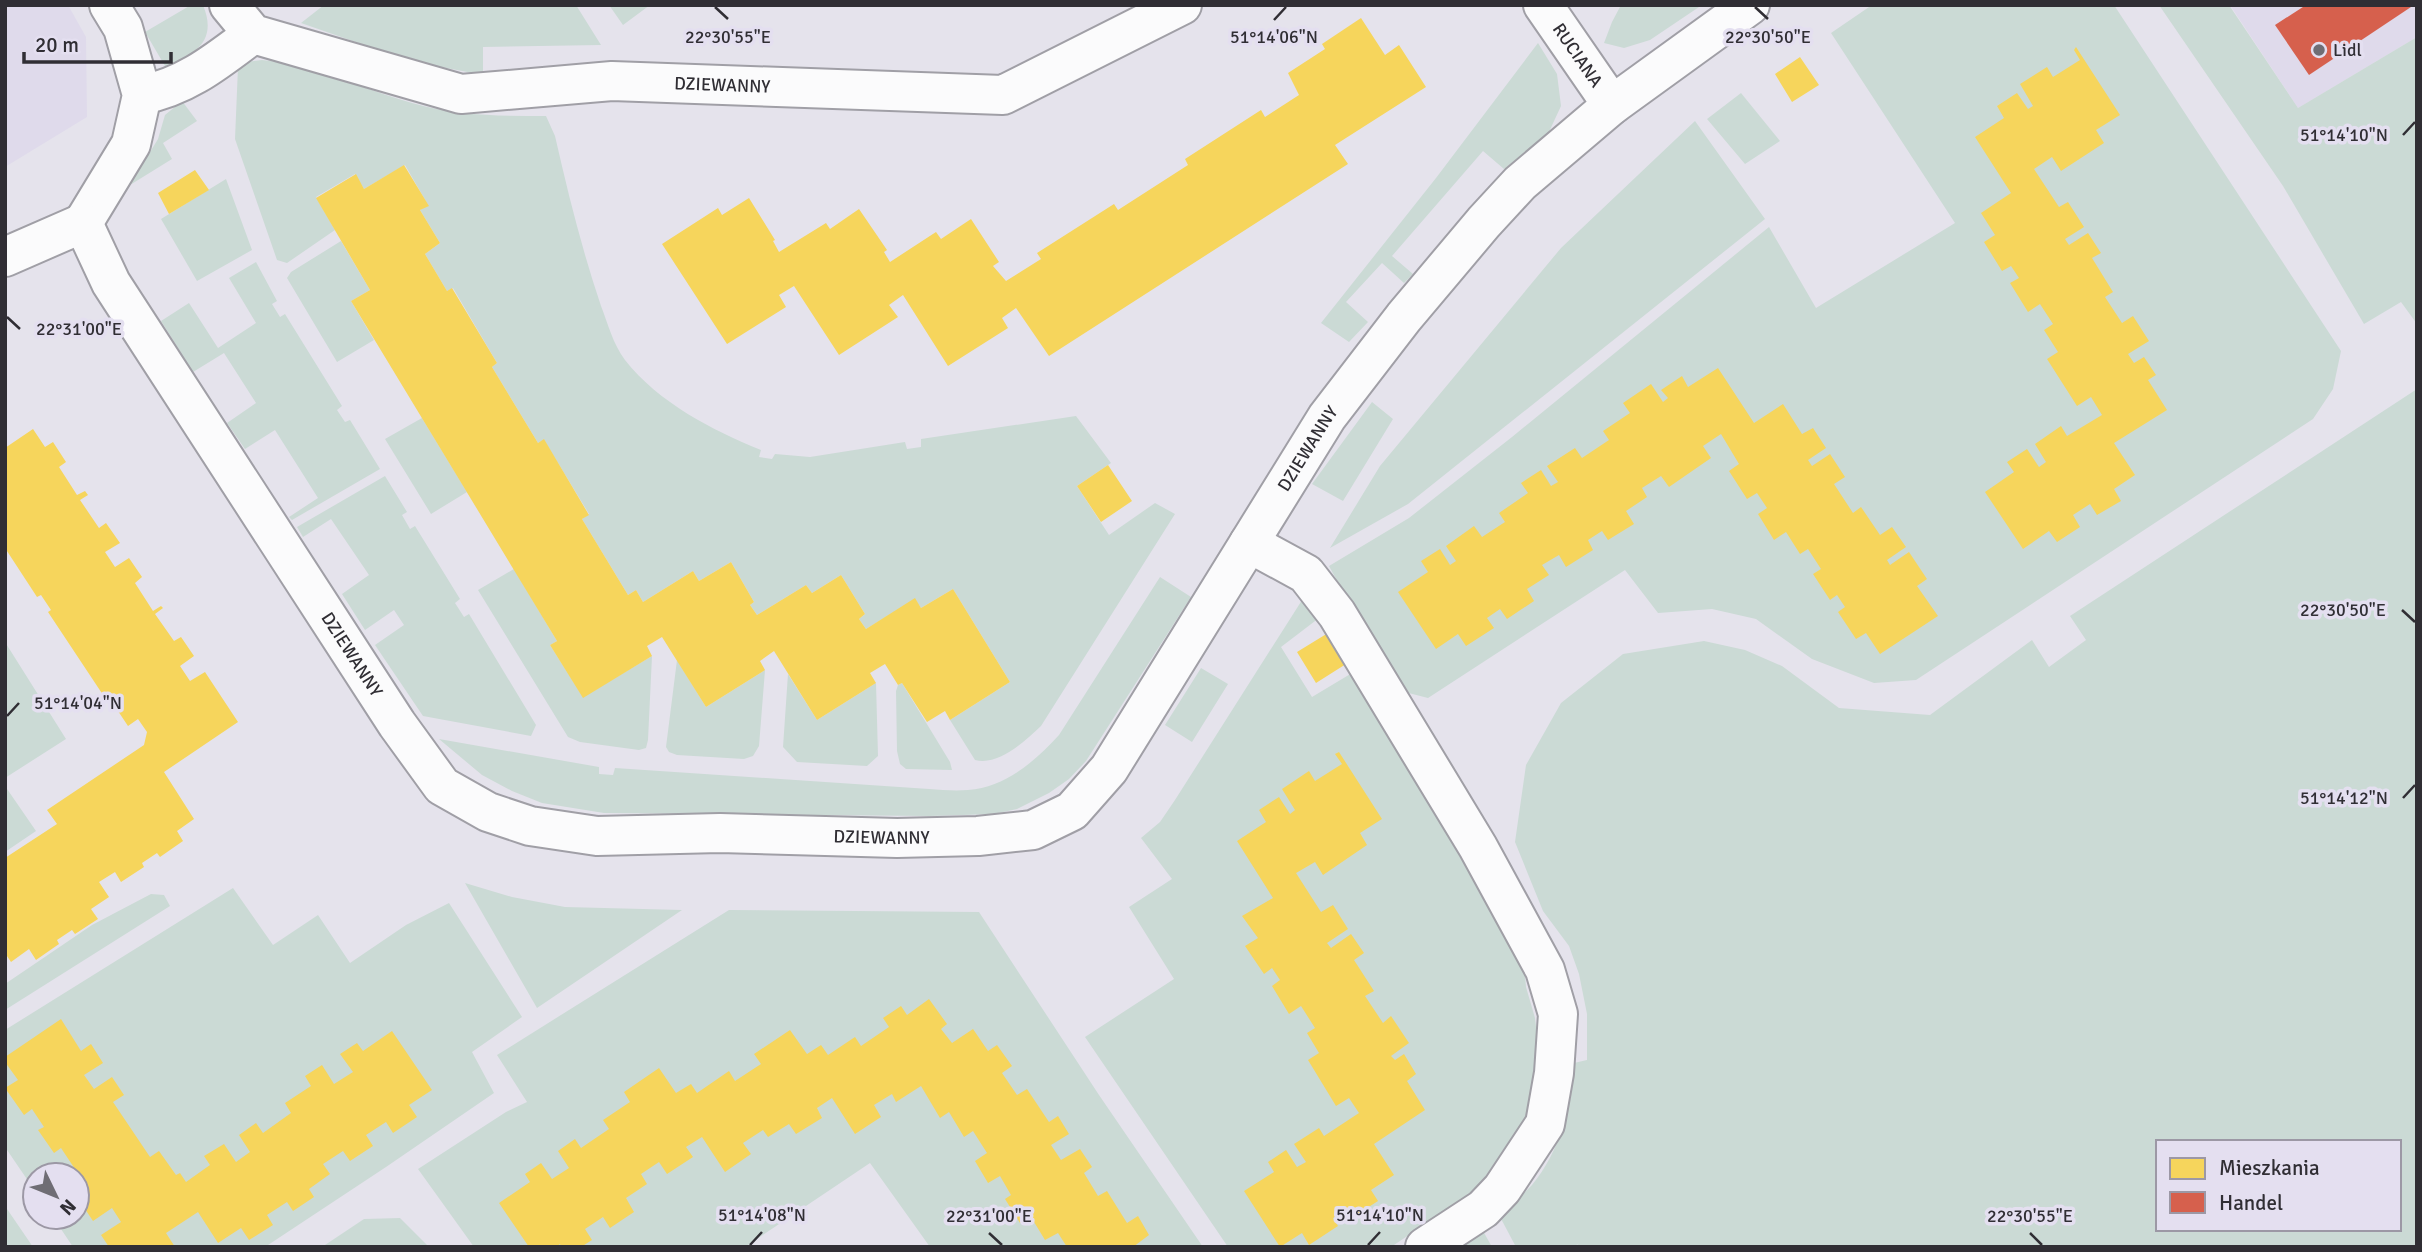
<svg xmlns="http://www.w3.org/2000/svg" width="2422" height="1252" viewBox="0 0 2422 1252" font-family="Signika,sans-serif">
	<style>
		.built { fill: #dfdaeb }
		.green { fill: #cbdad5; fill-rule: evenodd }
		.homes { fill: #f6d55c }
		.shops { fill: #d6604d }
		.lines { fill: none; stroke-linecap: round; stroke-linejoin: round }
		.minor-casing { stroke: #a09fa6; stroke-width: 42 }
		.minor { stroke: #fbfbfc; stroke-width: 38 }
		.ticks { fill: none; stroke: #302e34; stroke-width: 2.5 }
		.poi-dot { fill: #6f6d74; stroke: #e4dff0; stroke-width: 2.5 }
		.labels { text-anchor: middle; dominant-baseline: central; stroke-width: 7; stroke-linejoin: round; paint-order: stroke }
		.poi-label { font-size: 18px; fill: #302e34; stroke: #e4dff0; text-anchor: start }
		.street-label { font-size: 18px; fill: #302e34; stroke: #e4dff0 }
		.ticks-label { font-size: 18px; text-anchor: middle; fill: #302e34; stroke: #e4dff0; stroke-width: 7; stroke-linejoin: round; paint-order: stroke }
	</style>
	<rect width="100%" height="100%" fill="#e5e3ec"/>
	<!-- built -->
	<path class="built" d="M5,5h63l18,32 1,80 -82,50z
		M2230,5h187v32l-119,71z"/>
	<!-- green -->
	<path class="green" d="M191,5h12c15,36 -8,50 -38,61l-20,-34z
		M324,5h252l25,40 -118,2v28l-73,-14 -109,-38z
		M609,5h41l-27,20z
		M1621,5h81l-52,35 -26,8 -20,-5 8,-21z
		M1872,5h242l227,346 -8,38 -20,30 -397,261 -42,3 -62,-24 -56,-40 -44,-10 -54,4 -33,-43 -197,128 -31,-8 -68,-124 80,-48 103,-81 257,-210 47,81 139,-85 -124,-190z
		M2159,5h70l69,103 119,-71v287l-16,-22 -37,22 -81,-138z
		M1538,43l19,31 4,32 -13,28 -44,35 -21,-18 -91,105 21,18 -9,9 -22,-20 -36,39 22,20 -19,20 -28,-19 115,-145z
		M262,60c56,5 97,28 150,43 45,13 89,13 134,13l9,20c13,57 27,114 46,170 7,18 12,38 24,54 34,43 87,70 136,90l-2,7 13,2 3,-5 35,3 95,-15 2,7 14,-2v-8l155,-23 35,47 -34,23 32,49 46,-32 20,11 -134,212c-17,16 -42,40 -66,34l-25,-40 60,-38 -57,-93 -32,19 -6,-9 -49,30 -7,-10 6,-5 -24,-39 -29,18 -6,-8 -49,30 -7,-10 4,-3 -23,-40 -32,19 -6,-10 -50,31 -7,-12 -8,5 -46,-76 7,-5 -45,-74 -6,3 -46,-76 5,-4 -44,-75 -6,3 -22,-37 15,-11 -20,-33 8,-5 -23,-40 -41,24 -9,-15 -39,23 19,33 -48,33 -10,-3 -42,-121 3,-72 8,-5z
		M1741,93l39,48 -35,23 -38,-45z
		M182,101l15,20 -34,22 9,16 -42,26 28,-46 7,-24z
		M1695,121l70,98 -357,285 -78,44 50,-82 181,-218z
		M226,179l26,71 -55,31 -36,-62z
		M341,241l29,49 -19,11 23,39 -37,22 -50,-84 4,-6z
		M256,262l21,39 -5,3 8,13 5,-3 57,92 -5,4 8,12 5,-2 30,49 -88,51 -3,-3 29,-19 -43,-68 -30,19 -18,-26 29,-20 -32,-50 -31,19 -32,-51 28,-18 29,45 38,-25 -27,-45z
		M2417,389v858h-842l4,-4 -5,4h-58l-17,-32c11,-10 23,-19 33,-30 27,-32 41,-81 42,-122l13,-3v-46l-8,-40 -10,-28 -26,-35 -28,-69 11,-77 35,-62 62,-49 81,-13 41,9 37,16 57,42 91,7 102,-75 17,27 37,-27 -16,-24zM2158,1142h241v87h-241z
		M1372,402l21,17 -50,82 -31,-17z
		M422,418l45,74 -36,22 -46,-75z
		M385,476l22,36 -5,3 8,14 5,-3 45,73 -5,4 9,14 5,-3 67,111 -5,11 -108,-20 -48,-71 29,-20 -10,-15 -29,20 -23,-36 27,-19 -38,-56 -28,18 -6,-10z
		M514,569l43,72 -7,4 33,52 69,-41 -4,84 -2,8 -7,2 -59,-8 -12,-5 -90,-147z
		M1160,577l31,20 -105,164 -17,18 -20,14 -32,16 -23,5 -64,2 -326,-3 -62,-10 -30,-12 -30,-16 -43,-36 160,28v7l14,1 2,-7 314,21c13,1 26,2 39,1 38,-3 66,-28 91,-55z
		M1304,597l15,21 -38,29 31,50 40,-24 172,290 2,24 9,31 6,50 -13,44 -17,42 -38,38 -82,55h-163l-143,-210 89,-58 -45,-72 43,-28 -31,-41 19,-16 15,-22z
		M5,642l61,97 -61,39z
		M677,660l29,47 59,-37 -6,76 -6,10 -9,3 -67,-4 -8,-3 -3,-5z
		M1201,668l27,16 -36,58 -27,-17z
		M788,674l29,46 59,-37 2,73 -11,10 -70,-4 -14,-15z
		M902,683l48,79 2,8 -46,-1 -6,-5 -3,-13 -1,-60 2,-6z
		M5,786l31,45 -31,21z
		M465,883l47,14 53,10 117,3 -145,98z
		M233,888l40,57 45,-30 32,48 56,-38 43,-22 73,114 -50,35 22,41 -108,74 -121,80h-192l-20,-30h24v-42h-42v16l-30,-44v-117z
		M151,894l13,1 6,11 -165,104v-26l87,-59z
		M729,910l250,2 120,183 104,152h-273l-60,-84 -125,84h-271l-56,-78 88,-57 21,-10 -30,-47z
		M5,1206l28,41h-28z
		M400,1218l29,29h-107l42,-28z
		M1483,1231l9,16h-35z"/>
	<!-- homes -->
	<path class="homes" d="M1361,18l24,37 14,-10 27,42 -91,58 13,19 -299,192 -33,-48 -14,10 6,10 -60,38 -45,-71 -14,10 9,12 -59,38 -45,-69 -15,9 7,12 -59,37 -65,-100 56,-36 4,7 27,-17 26,42 -2,1 6,11 47,-29 4,6 29,-20 28,41 -3,2 6,10 46,-30 5,7 30,-20 28,43 -6,4 13,15 35,-22 -4,-6 77,-49 4,6 70,-45 -3,-6 76,-49 4,7 34,-22 -11,-22 37,-24 -3,-5z
		M2076,47l44,68 -24,15 8,13 -43,28 -9,-14 -18,12 25,38 9,-5 16,25 -19,12 4,6 19,-12 13,20 -9,5 21,34 -8,5 17,26 11,-7 16,25 -21,13 6,9 10,-6 12,18 -8,5 19,30 -53,33 21,32 -21,14 7,12 -24,14 -7,-11 -17,11 7,12 -23,15 -8,-11 -26,18 -38,-57 29,-20 -7,-10 20,-13 12,18 7,-5 -11,-18 26,-18 6,10 35,-21 -11,-18 -14,9 -30,-47 11,-7 -14,-22 9,-6 -13,-20 -12,8 -18,-29 9,-5 -8,-12 -9,5 -18,-29 11,-7 -14,-22 30,-20 -36,-56 29,-19 -7,-12 20,-13 11,16 5,-3 -13,-22 27,-17 6,10 27,-17 -6,-10z
		M1800,57l19,28 -27,17 -17,-28z
		M404,165l25,41 -9,4 20,33 -15,11 22,37 5,-3 45,75 -5,4 46,76 6,-4 45,76 -7,4 46,76 8,-5 7,12 50,-31 6,10 32,-19 23,40 -4,3 7,10 49,-30 6,8 29,-18 24,39 -6,5 7,10 49,-31 6,10 32,-19 57,93 -60,38 -5,-9 -18,11 -25,-39 -4,2 -13,-21 -15,9 6,10 -59,37 -43,-69 -14,10 5,9 -59,37 -44,-70 -15,9 5,10 -69,42 -33,-53 7,-4 -206,-340 19,-11 -54,-92 40,-24 8,15z
		M195,170l14,20 -40,24 -11,-21z
		M1718,368l36,55 29,-19 19,30 11,-6 13,20 -18,12 4,6 18,-12 15,23 -11,7 19,29 8,-6 19,28 12,-8 14,20 -19,13 3,5 19,-13 18,27 -10,7 21,30 -58,38 -14,-21 -10,6 -18,-27 7,-5 -8,-12 -7,5 -17,-26 8,-5 -13,-20 -8,5 -14,-22 -12,8 -16,-26 9,-6 -10,-15 -10,6 -18,-28 10,-7 -18,-30 -18,12 8,12 -42,29 -8,-11 -19,12 5,9 -21,14 8,13 -26,16 -6,-9 -14,9 5,10 -27,17 -7,-12 -17,10 7,10 -22,14 7,12 -27,18 -7,-10 -13,9 7,10 -28,18 -8,-12 -22,15 -38,-57 30,-20 -7,-11 19,-12 10,16 6,-4 -10,-15 28,-20 8,11 23,-15 -6,-9 29,-20 -7,-10 20,-13 10,16 7,-4 -11,-16 28,-18 7,10 27,-18 -6,-9 27,-18 -7,-10 28,-19 12,18 5,-4 -7,-8 21,-14 6,11z
		M33,429l12,18 8,-5 13,20 -7,5 18,28 8,-4 3,4 -8,5 19,28 7,-5 14,20 -15,9 10,15 14,-9 13,19 -7,6 18,28 8,-5 2,2 -8,6 19,27 7,-4 13,19 -14,10 10,15 15,-9 33,50 -74,50 30,47 -17,12 6,10 -23,16 -3,-4 -15,10 2,4 -23,15 -6,-10 -16,10 10,15 -18,12 7,10 -23,15 -3,-4 -15,10 2,4 -23,16 -7,-11 -18,13 -6,-9v-95l52,-34 -10,-14 97,-65 3,-13 -9,-13 -10,7 -12,-18 -3,2 -65,-98 3,-2 -10,-15 -4,2 -32,-49v-100z
		M1108,465l24,36 -31,21 -24,-36z
		M1328,633l18,31 -30,19 -19,-31z
		M1339,752l43,67 -22,14 7,12 -44,30 -8,-13 -19,11 25,39 12,-7 15,24 -21,14 4,5 20,-14 13,19 -10,7 20,31 -9,5 18,27 8,-7 18,27 -18,13 4,4 9,-6 12,20 -9,7 18,29 -51,34 20,31 -23,15 7,11 -28,18 -6,-8 -11,7 5,8 -29,19 -7,-12 -22,14 -36,-56 30,-19 -6,-10 18,-12 11,17 9,-5 -12,-18 25,-16 5,8 35,-23 -10,-15 -13,8 -28,-46 11,-7 -12,-20 8,-5 -14,-22 -12,8 -17,-28 8,-6 -8,-12 -8,6 -19,-28 13,-8 -16,-22 31,-18 -36,-57 29,-19 -7,-12 20,-13 11,17 5,-4 -13,-21 27,-18 6,10 27,-17 -7,-10z
		M929,999l18,25 -6,5 11,14 21,-14 15,22 9,-6 15,21 -10,7 15,22 10,-6 22,33 9,-6 11,18 -18,11 10,15 19,-11 12,18 -8,6 14,23 9,-5 20,32 11,-7 11,19 -16,12h-66l-9,-14 -13,7 -14,-23 -11,6 -15,-24 6,-4 -11,-19 -12,7 -13,-22 12,-8 -14,-22 -9,6 -15,-25 -9,6 -19,-32 -25,16 -4,-8 -18,11 7,12 -26,17 -23,-36 -15,10 5,10 -26,16 -7,-10 -21,13 -5,-7 -20,13 8,11 -26,18 -23,-35 -16,10 7,10 -26,17 -8,-12 -18,12 6,10 -21,14 8,14 -24,16 -7,-11 -18,12 7,11 -11,7h-20l-1,-3 -4,3h-27l-30,-44 31,-21 -5,-8 16,-11 11,16 17,-11 -11,-17 17,-12 6,9 28,-19 -6,-9 27,-18 -6,-10 35,-24 17,25 15,-9 6,9 32,-22 6,10 26,-17 -7,-10 36,-24 17,24 14,-9 7,10 27,-18 6,9 28,-19 -6,-9 18,-12 6,9z
		M61,1019l20,32 10,-7 12,19 -19,12 10,14 18,-12 12,18 -11,7 37,55 9,-6 17,24 4,-2 6,9 24,-17 -6,-9 20,-12 12,18 14,-10 -11,-17 17,-12 7,10 28,-20 -6,-10 26,-17 -6,-10 17,-11 12,19 19,-12 -13,-18 17,-11 6,8 29,-20 40,59 -23,15 8,12 -24,16 -7,-11 -20,13 7,11 -23,15 -7,-10 -20,13 7,10 -21,15 5,8 -21,14 -6,-9 -20,13 6,10 -24,15 -8,-12 -23,15 -20,-31 -32,21 9,14h-66l-8,-12 20,-13 -9,-14 -19,13 -16,-24v-4l10,-6 -26,-39 -7,5 -16,-23 6,-3 -12,-18 -8,6 -19,-27 13,-8 -13,-18v-5z"/>
	<!-- shops -->
	<path class="shops" d="M2306,5h108l-105,70 -34,-50z"/>
	<g class="lines">
		<!-- minor casing -->
		<g class="minor-casing">
			<g id="minor">
				<path id="s1" d="M229,5l24,29 208,60 151,-13 391,14 179,-90"/>
				<path id="s2" d="M1543,5l69,100"/>
				<path d="M142,95c45,-9 75,-34 111,-61"/>
				<path id="s3" d="M83,223l28,60 286,441 45,62 46,26 42,14 67,10 123,-3 177,5 81,-2 55,-6 39,-19 37,-42 218,-352 77,-100 80,-95 36,-39 92,-78 138,-100"/>
				<path d="M83,223l48,-79 11,-49 -19,-67 -14,-23"/>
				<path d="M5,257l78,-34"/>
				<path d="M1249,543l57,31 31,40 141,233 67,123 13,44 -4,59 -9,51 -43,65 -19,20 -58,38"/>
			</g>
		</g>
		<!-- minor -->
		<use href="#minor" class="minor"/>
	</g>
	<!-- ticks -->
	<path class="ticks" d="M715,7l13,12M1755,7l13,12M1274,20l12,-13M2403,135l12,-13M7,317l13,12M2402,610l13,12M7,716l12,-13M2403,798l12,-13M989,1233l13,12M2030,1233l12,12M750,1245l12,-13M1368,1245l12,-13"/>
	<!-- markers -->
	<circle class="poi-dot" cx="2319" cy="50" r="7"/>
	<g class="labels">
		<!-- poi labels -->
		<g class="poi-label">
			<text x="2333" y="50">Lidl</text>
		</g>
		<!-- street labels -->
		<g class="street-label">
			<text stroke="none"><textPath href="#s2" startOffset="61">RUCIANA</textPath></text>
			<text stroke="none"><textPath href="#s1" startOffset="516">DZIEWANNY</textPath></text>
			<text stroke="none"><textPath href="#s3" startOffset="1746">DZIEWANNY</textPath></text>
			<text stroke="none"><textPath href="#s3" startOffset="509">DZIEWANNY</textPath></text>
			<text stroke="none"><textPath href="#s3" startOffset="1118">DZIEWANNY</textPath></text>
		</g>
	</g>
	<g class="ticks-label">
		<text x="728" y="43">22°30'55"E</text>
		<text x="1768" y="43">22°30'50"E</text>
		<text x="1274" y="43">51°14'06"N</text>
		<text x="2344" y="141">51°14'10"N</text>
		<text x="79" y="335">22°31'00"E</text>
		<text x="2343" y="616">22°30'50"E</text>
		<text x="78" y="709">51°14'04"N</text>
		<text x="2344" y="804">51°14'12"N</text>
		<text x="762" y="1221">51°14'08"N</text>
		<text x="1380" y="1221">51°14'10"N</text>
		<text x="989" y="1222">22°31'00"E</text>
		<text x="2030" y="1222">22°30'55"E</text>
	</g>
	<!-- border -->
	<rect width="2422" height="1252" fill="none" stroke="#302e34" stroke-width="14"/>
	<!-- legend -->
	<rect x="2156" y="1140" width="245" height="91" fill="#e4dff0" stroke="#9c98a5" stroke-width="2"/>
	<rect x="2170" y="1158" width="35" height="21" fill="#f6d55c" stroke="#9c98a5" stroke-width="2"/>
	<text x="2219" y="1175" font-size="21" fill="#302e34">Mieszkania</text>
	<rect x="2170" y="1192" width="35" height="21" fill="#d6604d" stroke="#9c98a5" stroke-width="2"/>
	<text x="2219" y="1210" font-size="21" fill="#302e34">Handel</text>
	<!-- north arrow -->
	<g transform="translate(56 1196) rotate(133)"><circle r="33" fill="#e4dff0" stroke="#9c98a5" stroke-width="2"/>
	<path d="M0-5L12 26L0 18L-12 26Z" fill="#6f6d74"/>
	<text y="-10" font-size="19" font-weight="bold" text-anchor="middle" fill="#302e34">N</text>
	</g>
	<!-- scale -->
	<path d="M24 52v10h147v-10" fill="none" stroke="#302e34" stroke-width="3.5"/>
	<text x="35" y="52" font-size="21" fill="#302e34" stroke="#e4dff0" stroke-width="5" paint-order="stroke">20 m</text>
</svg>
